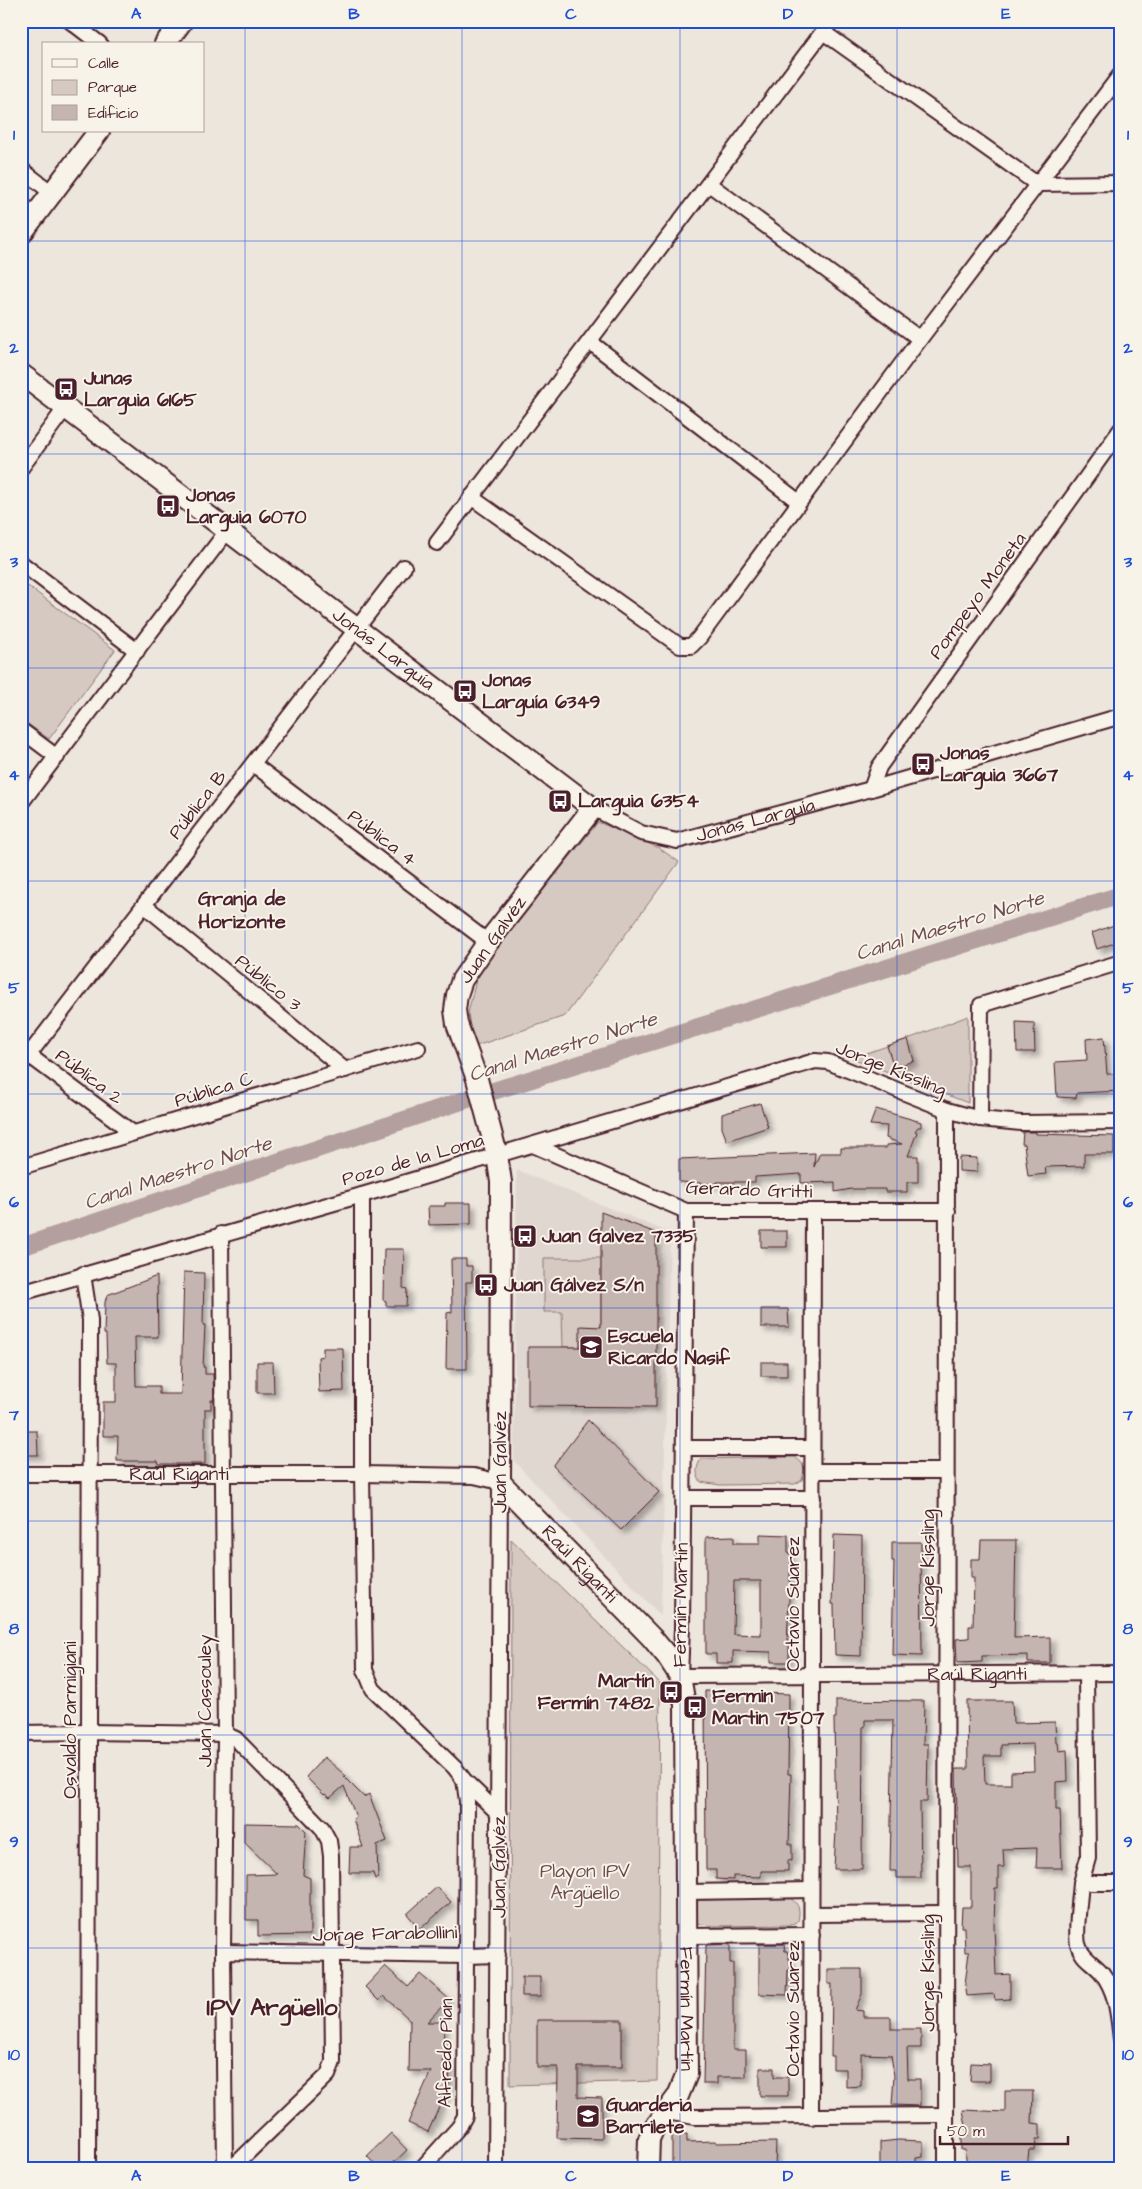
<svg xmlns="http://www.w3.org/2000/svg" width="1142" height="2189" viewBox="0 0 1142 2189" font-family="'Architects Daughter',sans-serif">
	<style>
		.built { fill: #e0d7d0 }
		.green { fill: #d5c9c2; stroke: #907476 }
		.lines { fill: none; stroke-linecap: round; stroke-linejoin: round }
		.canal { stroke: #b39f9d; stroke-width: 18 }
		.building { fill: #c4b5b0; stroke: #4a1f2b; fill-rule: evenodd; filter: url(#shadow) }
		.street-casing { stroke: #4a1f2b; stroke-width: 18 }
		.secondary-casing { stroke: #4a1f2b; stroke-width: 24 }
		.street { stroke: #f7f3e8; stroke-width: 14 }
		.secondary { stroke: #f7f3e8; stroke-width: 20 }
		.grid { fill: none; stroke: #1d4ed8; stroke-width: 1; stroke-opacity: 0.55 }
		.labels { text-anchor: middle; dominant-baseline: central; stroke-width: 4; stroke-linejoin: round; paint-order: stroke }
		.poi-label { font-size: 19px; font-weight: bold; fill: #4a1f2b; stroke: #f7f3e8; text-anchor: start }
		.street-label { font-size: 19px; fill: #4a1f2b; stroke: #f7f3e8 }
		.park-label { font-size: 19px; fill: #6d4a51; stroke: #f7f3e8 }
		.neighbourhood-label { font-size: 20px; font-weight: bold; fill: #4a1f2b; stroke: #f7f3e8 }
		.water-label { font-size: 20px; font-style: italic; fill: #6f4c53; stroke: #f7f3e8 }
		.district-label { font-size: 24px; font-weight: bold; fill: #4a1f2b; stroke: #f7f3e8 }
		.neatline { fill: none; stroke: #1d4ed8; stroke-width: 2 }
		.grid-label { font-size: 16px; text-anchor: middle; font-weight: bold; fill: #1d4ed8 }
	</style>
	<defs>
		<filter id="shadow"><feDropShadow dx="4.5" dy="4.5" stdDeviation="2.5" flood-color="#0004"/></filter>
	</defs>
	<rect width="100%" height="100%" fill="#ece6dd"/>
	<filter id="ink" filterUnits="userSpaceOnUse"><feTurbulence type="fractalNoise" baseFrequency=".02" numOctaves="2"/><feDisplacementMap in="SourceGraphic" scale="10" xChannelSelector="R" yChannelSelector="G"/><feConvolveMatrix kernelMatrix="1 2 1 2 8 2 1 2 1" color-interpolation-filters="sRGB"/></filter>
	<g filter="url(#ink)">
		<!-- built -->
		<path class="built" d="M517,1170l153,63 -9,383 -147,-155z"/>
		<!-- green -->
		<path class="green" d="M21,581l94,69 -66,89 -28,-20z
			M598,822l61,26 20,14 -114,154 -92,31 -5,-34 10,-41z
			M968,1016v87l-116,-45 56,-19z
			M544,1258h57v69h-20l-1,20h-17l-1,-35h-18z
			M795,1457c10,7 10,12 7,23l-7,4 -75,1 -19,-3c-6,-8 -5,-15 0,-23z
			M511,1539l149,144 -3,398 -147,4z
			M790,1898c10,7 10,12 8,23l-8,4 -75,1 -19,-3 -4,-17 4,-6z"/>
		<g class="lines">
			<!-- canal -->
			<path class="canal" d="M21,1247l450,-149 650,-203"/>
		</g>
		<!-- building -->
		<path class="building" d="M1114,925l6,16 -23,8 -5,-16z
			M1016,1022l18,1 1,29h-18z
			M1104,1037l3,37h14v17l-44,2 -1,5 -19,-1 -2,-35 32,-2 -1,-21z
			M908,1039l6,22 -20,6 -7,-21z
			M760,1103l8,24 -41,14 -5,-13v-14z
			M876,1109l45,13v5h-3l-3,4 2,1 -9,24h10v26h-11v10h-22v-3h-34l-16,3v-10l-34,1v-9l-46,3v5h-38v2l-38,-2v-23l136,-6 -1,14 6,-14h21v-5h45v-3l16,-1 -16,-6 1,-12 -17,-1z
			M1023,1132h13v2l78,2v18h-30v12l-39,1 1,7 -18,2 -4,-32h-2z
			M959,1157l18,1v14l-18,-1z
			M445,1203h26v21l-42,1 -1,-19h17z
			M601,1212l55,21v174l-128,-1v-59h52v-21l21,1z
			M761,1231h26v16h-26z
			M384,1249h20l-1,39 4,1 -1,17h-20v-5l-3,-1z
			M451,1259h15v7h6v16h-6l1,87h-21l1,-56 5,-1z
			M184,1272l20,1 -1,52h2l-2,42h2v7h8l1,26h-3v9h-6v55h-46l-1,-3h-41l1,-25h-15v-34h13v-39h-9l-1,-29h-2l1,-32 2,-7 50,-19 1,61h-23l1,49h23v8h22z
			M761,1309h27l1,18h-28z
			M323,1348h20l1,43 -25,1 -1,-35 5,-1z
			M257,1362h16l1,31h-17z
			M761,1362h26v14h-26z
			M588,1420l71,72 -38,38 -68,-64z
			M21,1431h16l1,24h-17z
			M760,1534l28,1v18l3,1 -4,89 2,-1v20h-18v-10l-38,-1v12h-17v-9h-10v-117l28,-1v7h26zM734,1581h27v54l-28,-1z
			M834,1535l28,1 -1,120 -26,-1 -1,-51h-2z
			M981,1540h35l-2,98 36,-1v26h-22v-8l-46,1v6l-25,1 -1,-24 13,-1v-12h4l1,-48h-3v-19h9z
			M892,1542h29l1,114 -30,-1 2,-94h-2z
			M705,1691l84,3 -1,80h3l-2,70h3v17l-4,-1v11h-27v6l-28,-1v4l-17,-1v-9h-10z
			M836,1700l88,1 -1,43h5l-1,58h-7l1,76h-25v-7h-6l3,-151h-28v7l-2,-1 -1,143h-28l2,-40 -2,-111h2z
			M967,1701h45l1,22 42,-1 1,21h2l1,8 8,-1 1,31 -12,1v28h4l2,58h-26l1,-20 -34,1 1,18h-6v21h-3l-1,39 2,48 14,-1v25l-15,1 -1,-6 -27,2 -2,-12 4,-32h-4l-1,-25h-3l1,-20h9v-40h-13l-2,-98h12zM1033,1744l1,27 -23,1v12h-26l-1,-28h17v-11z
			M324,1757l21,18 -1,2 20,20 5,-3 18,47 -10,4 1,33 -3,1 -2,-6h-24l1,-26h13l-10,-28 3,-2 -12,-31 -14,12 -5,-4 -1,1 -18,-18z
			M244,1823l55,1 7,7 -3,44 7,3v57l-52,1v-16h-12v-45l31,-1 -33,-32z
			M437,1887l14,15 -31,27 -13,-15z
			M730,1944v19h3v87h13v27h-29v7h-14l3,-139z
			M759,1944h25l1,7h2l3,11 1,8h-3l-1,25 -28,-1z
			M385,1966l23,21 12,-13 29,25 -22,23h17l-1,40h7l-1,23 -21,47 -20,-9 23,-52h-22l1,-51 -26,-24 -5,5 -14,-14z
			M828,1969h34v25l-7,16 8,1v6h28v12h30v19h-14l1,31h12v27l-28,-1 2,-29 -3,-21 -29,-1 -1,2v30l-15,1v-18h-13v-13h-2l1,-72h-4z
			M522,1977h18v19h-18z
			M537,2020h85v47h-44v30l24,1v41l-45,-1 1,-71h-21z
			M971,2063l19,1v17h-20z
			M760,2068h14v9h14v19h-28z
			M1005,2091h28l-1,32 8,1v15h-4l-1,11h-6l-2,17 -33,-3v4h-27l-2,-18h-4v-14h7l-5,-26 42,2z
			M391,2133l16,17 -19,18h-10l-11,-12z
			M672,2134h15v8l29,-1v2l60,-1 -1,26h-103z
			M898,2140l25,1v16l-7,1v10h-36v-26z"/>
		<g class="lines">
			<!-- street casing -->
			<g class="street-casing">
				<g id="street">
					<path d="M70,21l30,23"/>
					<path d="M823,32l214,152 84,-1"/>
					<path d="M21,169l31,24"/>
					<path d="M709,184l211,155"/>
					<path d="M590,342l209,160"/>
					<path d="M21,468l45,-61"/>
					<path d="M471,497l209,149h11l8,-8 221,-299 201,-265"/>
					<path d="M437,543l394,-522"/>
					<path d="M21,563l116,88"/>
					<path d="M21,730l36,27"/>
					<path d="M253,764l235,178"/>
					<path d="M871,789l8,-22 242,-338"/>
					<path d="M21,803l206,-272"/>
					<path id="s1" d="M593,808l48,25 36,8 194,-52 250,-73"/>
					<path d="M144,905l201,165"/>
					<path d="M22,1050l111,83"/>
					<path d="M21,1065l383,-498"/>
					<path d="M980,1119l1,-114 140,-43"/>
					<path d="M533,1145l153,66h262"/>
					<path d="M21,1167l397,-119"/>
					<path d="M362,1195v279l3,196 8,19 82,79 9,12 35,34"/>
					<path id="s2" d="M686,1211l-4,417 -2,48 441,-3"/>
					<path d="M221,1234l4,500 -2,218 2,216"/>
					<path d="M83,1274l7,46 -2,848"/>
					<path d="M21,1293l341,-98 453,-134 13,1 119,48 33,9 41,4 100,-1"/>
					<path d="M684,1448h128"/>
					<path d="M813,1471h133"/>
					<path id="s3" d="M21,1474h341l112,2 26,6 -4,686"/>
					<path d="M684,1498h129"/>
					<path d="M1086,1674l2,184 -7,25h40"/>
					<path d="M21,1733l67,-1 137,2 11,5 86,89 7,13 2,15 2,206 -5,13 -91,88 -8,5"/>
					<path d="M1081,1883c-1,15 -6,48 -3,61 4,15 15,18 24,29 15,20 16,42 19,66"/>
					<path d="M686,1892l125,-2"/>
					<path d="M812,1914l134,-1"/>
					<path d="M686,1936l126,-1"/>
					<path d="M223,1952l243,4 1,-155 -3,-21"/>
					<path d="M667,2112l28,5 251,-2"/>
					<path d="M811,2117l2,-906"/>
					<path d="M422,2168l37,-41 6,-11 1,-160 32,-1"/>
					<path d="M946,2168l1,-1058"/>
				</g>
			</g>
			<!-- secondary casing -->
			<g class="secondary-casing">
				<g id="secondary">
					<path d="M165,44l17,-23"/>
					<path d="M21,234l78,-103"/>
					<path id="s4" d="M21,374l572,434 -105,134 -26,38 -5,15 -2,15 2,14 20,55 20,76 4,27 -1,300 152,156 15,18 13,20 5,29 2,369 -9,22 -25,34 -4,9 -1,29"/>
				</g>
			</g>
			<!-- street -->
			<use href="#street" class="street"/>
			<!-- secondary -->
			<use href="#secondary" class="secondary"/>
		</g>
	</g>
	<!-- grid -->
	<path class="grid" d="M245,21v2147M462,21v2147M680,21v2147M897,21v2147M21,241h1100M21,454h1100M21,668h1100M21,881h1100M21,1094h1100M21,1308h1100M21,1521h1100M21,1735h1100M21,1948h1100"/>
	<!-- icons -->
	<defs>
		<g id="bus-square" transform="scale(1.25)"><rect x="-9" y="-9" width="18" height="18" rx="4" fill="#4a1f2b" stroke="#f7f3e8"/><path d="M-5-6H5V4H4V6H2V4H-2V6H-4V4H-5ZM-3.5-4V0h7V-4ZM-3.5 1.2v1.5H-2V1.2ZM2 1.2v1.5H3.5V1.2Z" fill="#fff"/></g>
		<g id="school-square" transform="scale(1.25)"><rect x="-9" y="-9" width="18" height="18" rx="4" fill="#4a1f2b" stroke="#f7f3e8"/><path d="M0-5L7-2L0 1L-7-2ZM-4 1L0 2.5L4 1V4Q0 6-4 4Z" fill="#fff"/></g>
	</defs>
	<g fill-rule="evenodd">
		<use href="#bus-square" x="66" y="389"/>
		<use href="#bus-square" x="168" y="506"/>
		<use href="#bus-square" x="465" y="691"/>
		<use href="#bus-square" x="923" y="764"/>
		<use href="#bus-square" x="560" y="801"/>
		<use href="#bus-square" x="525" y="1236"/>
		<use href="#bus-square" x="486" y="1285"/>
		<use href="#school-square" x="591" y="1347"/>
		<use href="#bus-square" x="671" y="1692"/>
		<use href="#bus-square" x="695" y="1707"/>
		<use href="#school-square" x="588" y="2116"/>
	</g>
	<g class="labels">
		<!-- poi labels -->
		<g class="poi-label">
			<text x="84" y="378">Junas<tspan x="84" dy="22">Larguia 6165</tspan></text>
			<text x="186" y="495">Jonas<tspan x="186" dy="22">Larguia 6070</tspan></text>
			<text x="482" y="680">Jonas<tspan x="482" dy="22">Larguía 6349</tspan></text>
			<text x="940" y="753">Jonas<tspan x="940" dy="22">Larguia 3667</tspan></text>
			<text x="578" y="801">Larguia 6354</text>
			<text x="542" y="1236">Juan Galvez 7335</text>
			<text x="504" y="1285">Juan Gálvez S/n</text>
			<text x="608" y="1336">Escuela<tspan x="608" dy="22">Ricardo Nasif</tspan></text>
			<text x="654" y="1681" text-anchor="end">Martín<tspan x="654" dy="22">Fermín 7482</tspan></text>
			<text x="712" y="1696">Fermin<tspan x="712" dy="22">Martin 7507</tspan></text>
			<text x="606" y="2105">Guarderia<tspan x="606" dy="22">Barrilete</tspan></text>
		</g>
		<!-- street labels -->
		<g class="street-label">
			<text transform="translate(978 596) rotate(-54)">Pompeyo Moneta</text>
			<text stroke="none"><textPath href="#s4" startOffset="455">Jonás Larguía</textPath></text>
			<text transform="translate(198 805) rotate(-52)">Pública B</text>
			<text stroke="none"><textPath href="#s1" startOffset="172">Jonás Larguía</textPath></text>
			<text transform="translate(382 838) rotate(37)">Pública 4</text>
			<text transform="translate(493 940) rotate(-55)">Juan Galvéz</text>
			<text transform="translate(268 983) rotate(39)">Público 3</text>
			<text transform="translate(891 1069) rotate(22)">Jorge Kissling</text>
			<text transform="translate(89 1077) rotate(37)">Pública 2</text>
			<text transform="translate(214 1090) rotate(-17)">Pública C</text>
			<text transform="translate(413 1160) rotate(-16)">Pozo de la Loma</text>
			<text transform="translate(749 1190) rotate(2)">Gerardo Gritti</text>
			<text transform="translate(500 1462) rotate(-90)">Juan Galvéz</text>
			<text stroke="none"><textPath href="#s3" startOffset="158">Raúl Riganti</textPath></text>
			<text stroke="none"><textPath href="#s4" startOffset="1558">Raúl Riganti</textPath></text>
			<text transform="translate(928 1568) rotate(-90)">Jorge Kissling</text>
			<text transform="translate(793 1604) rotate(-90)">Octavio Suarez</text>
			<text transform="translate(681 1605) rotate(-89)">Fermín Martín</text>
			<text stroke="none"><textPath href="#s2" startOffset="762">Raúl Riganti</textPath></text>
			<text transform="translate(205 1701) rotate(-90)">Juan Cassouley</text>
			<text transform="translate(70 1720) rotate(-90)">Osvaldo Parmigiani</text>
			<text transform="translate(499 1867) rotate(-90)">Juan Galvéz</text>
			<text transform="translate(385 1934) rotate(-1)">Jorge Farabollini</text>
			<text transform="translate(928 1973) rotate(-90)">Jorge Kissling</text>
			<text stroke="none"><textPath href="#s4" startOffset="2042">Fermín Martín</textPath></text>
			<text transform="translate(793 2009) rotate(-90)">Octavio Suarez</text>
			<text transform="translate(446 2053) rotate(-89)">Alfredo Pian</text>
		</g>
		<!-- park labels -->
		<g class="park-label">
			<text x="585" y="1871">Playon IPV<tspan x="585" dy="22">Argüello</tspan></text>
		</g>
		<!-- neighbourhood labels -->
		<g class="neighbourhood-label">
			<text x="242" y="899">Granja de<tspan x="242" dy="23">Horizonte</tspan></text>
		</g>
		<!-- water labels -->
		<g class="water-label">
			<text transform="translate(950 926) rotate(-17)">Canal Maestro Norte</text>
			<text transform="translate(563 1047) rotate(-17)">Canal Maestro Norte</text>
			<text transform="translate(178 1173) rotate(-18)">Canal Maestro Norte</text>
		</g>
		<!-- district labels -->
		<g class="district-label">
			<text x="272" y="2008">IPV Argüello</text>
		</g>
	</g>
	<!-- margin -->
	<rect width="1142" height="2189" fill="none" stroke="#f7f3e8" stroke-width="55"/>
	<!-- legend -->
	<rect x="42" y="42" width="162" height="90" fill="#f7f3e8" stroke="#b29e9c"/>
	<rect x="52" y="59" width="25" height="8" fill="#f7f3e8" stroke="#b29e9c"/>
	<text x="88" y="68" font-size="15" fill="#4a1f2b">Calle</text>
	<rect x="52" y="80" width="25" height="15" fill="#d5c9c2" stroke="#b29e9c"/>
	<text x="88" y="92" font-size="15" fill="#4a1f2b">Parque</text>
	<rect x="52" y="105" width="25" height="15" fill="#c4b5b0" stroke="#b29e9c"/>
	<text x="88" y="118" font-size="15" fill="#4a1f2b">Edificio</text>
	<!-- scale -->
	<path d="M940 2136v8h128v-8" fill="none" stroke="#4a1f2b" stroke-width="2.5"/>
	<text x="947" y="2136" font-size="15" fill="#4a1f2b" stroke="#f7f3e8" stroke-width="4" paint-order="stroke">50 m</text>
	<rect x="28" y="28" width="1086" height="2134" class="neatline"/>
	<g class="grid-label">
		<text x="136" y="19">A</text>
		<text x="354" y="19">B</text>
		<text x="571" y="19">C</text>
		<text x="788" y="19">D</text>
		<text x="1006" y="19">E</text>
		<text x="14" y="140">1</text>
		<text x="1128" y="140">1</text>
		<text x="14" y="353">2</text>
		<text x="1128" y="353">2</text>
		<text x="14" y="567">3</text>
		<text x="1128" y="567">3</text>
		<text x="14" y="780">4</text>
		<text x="1128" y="780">4</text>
		<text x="14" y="993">5</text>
		<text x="1128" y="993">5</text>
		<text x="14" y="1207">6</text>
		<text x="1128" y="1207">6</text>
		<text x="14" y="1420">7</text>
		<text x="1128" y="1420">7</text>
		<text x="14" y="1634">8</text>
		<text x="1128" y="1634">8</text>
		<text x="14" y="1847">9</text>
		<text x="1128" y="1847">9</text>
		<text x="14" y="2060">10</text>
		<text x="1128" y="2060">10</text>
		<text x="136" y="2181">A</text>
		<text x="354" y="2181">B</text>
		<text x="571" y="2181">C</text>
		<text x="788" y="2181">D</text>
		<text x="1006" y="2181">E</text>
	</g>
</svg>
